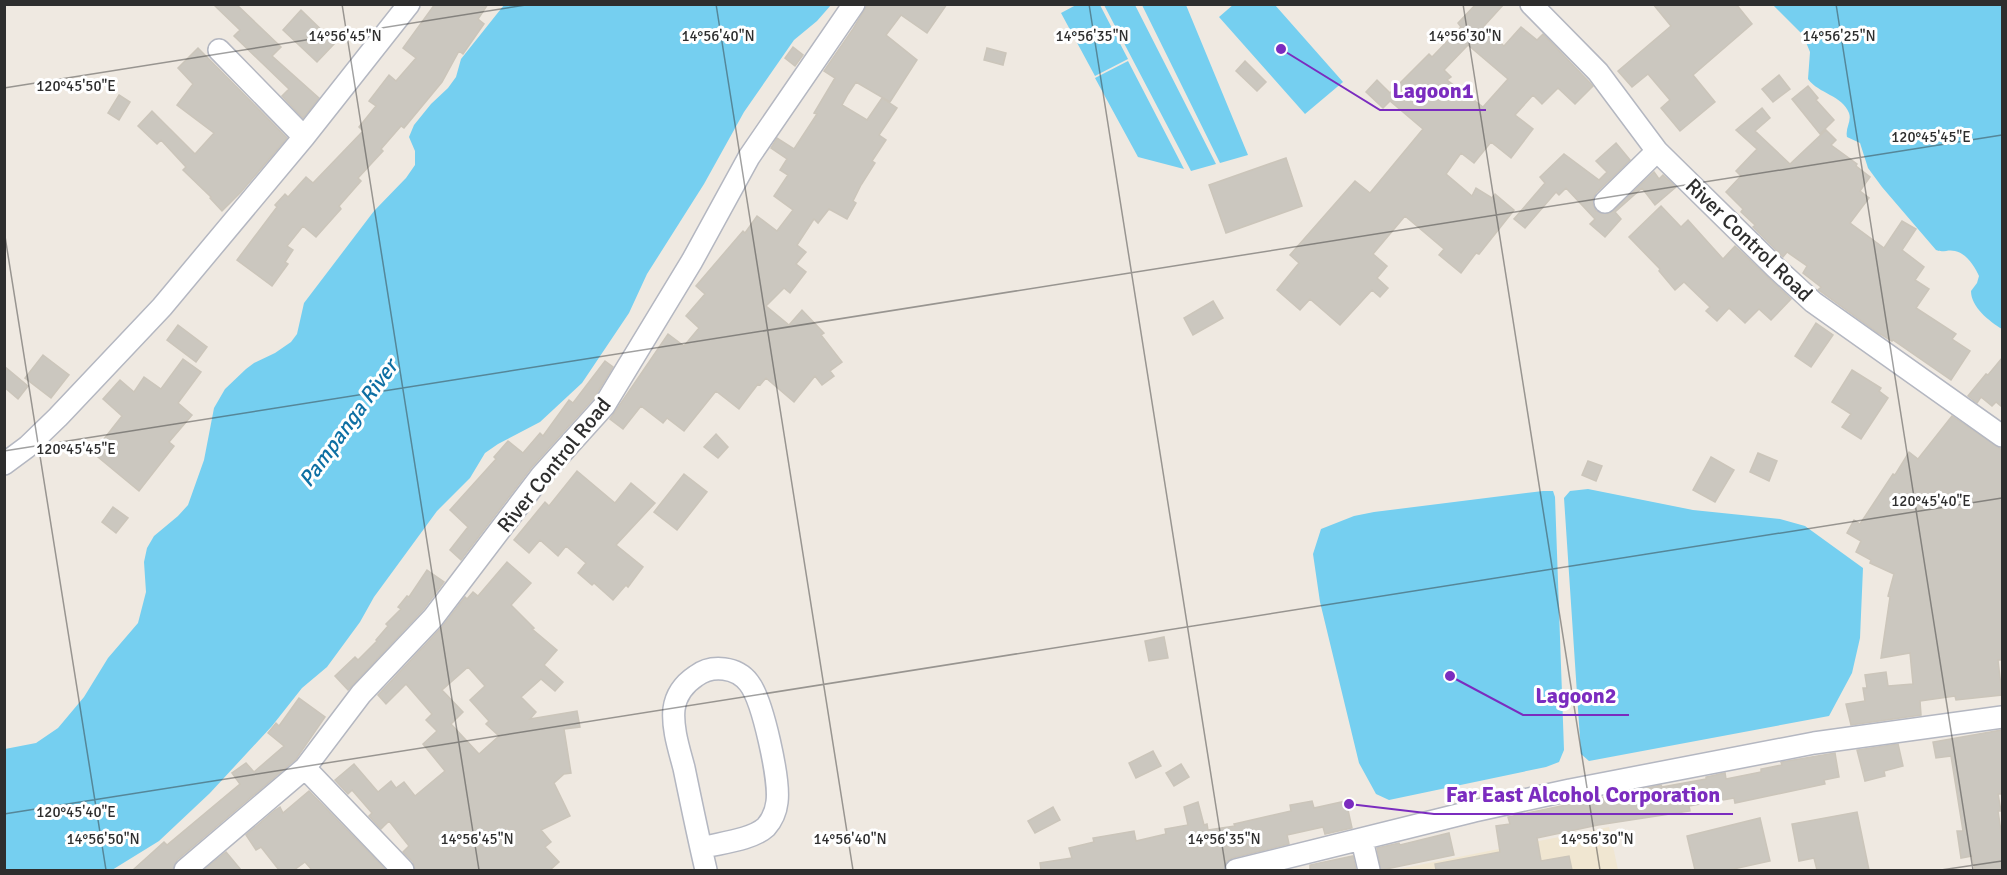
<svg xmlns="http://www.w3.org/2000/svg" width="2007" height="875" viewBox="0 0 2007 875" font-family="Signika,sans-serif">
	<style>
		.education { fill: #f0e6d1 }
		.water { fill: #75cff0 }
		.building { fill: #cbc7bf; stroke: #cbc5ba; stroke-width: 1.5; fill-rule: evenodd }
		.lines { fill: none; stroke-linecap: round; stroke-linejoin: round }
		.minor-casing { stroke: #b4b7c1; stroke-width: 24 }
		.minor { stroke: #fff; stroke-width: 21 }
		.ticks { fill: none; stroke: #2e2e2e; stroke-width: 1.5; stroke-opacity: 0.45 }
		.labels { text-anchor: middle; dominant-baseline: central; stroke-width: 6; stroke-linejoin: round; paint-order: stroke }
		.street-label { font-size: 21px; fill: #2e2e2e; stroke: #fff }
		.water-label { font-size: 22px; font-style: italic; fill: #0d6fa3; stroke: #fff }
		.ticks-label { font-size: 15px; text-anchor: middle; fill: #2e2e2e; stroke: #fff; stroke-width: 6; stroke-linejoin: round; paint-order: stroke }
		.leader { fill: none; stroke: #7b2cbf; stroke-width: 2 }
		.callout-dot { fill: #7b2cbf; stroke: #fff; stroke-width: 2 }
		.callout-label { font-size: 22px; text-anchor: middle; font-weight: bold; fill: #7b2cbf; stroke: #fff; stroke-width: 6; stroke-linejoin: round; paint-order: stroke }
	</style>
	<rect width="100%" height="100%" fill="#efe9e1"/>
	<!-- education -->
	<path class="education" d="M1609,827l9,43h-224z"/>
	<!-- water -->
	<path class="water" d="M1234,4l41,1 68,77 -38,32 -86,-97z
		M504,5h327l-14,16 -23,19 -50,72 -40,72 -57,90 -18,39 -47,70 -42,39 -42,22 -13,9 -15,25 -33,33 -63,86 -14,25 -33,45 -25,21 -30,38 -62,67 -51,48 -47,29h-107v-121l31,-6 22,-15 26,-31 24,-39 30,-35 8,-31 -2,-30 3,-14 7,-12 24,-20 10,-11 16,-45 10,-52 11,-19 21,-20 8,-6 21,-10 16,-11 6,-8 7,-31 70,-92 32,-33 9,-13v-14l-6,-14 5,-12 17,-21 17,-16 8,-11 5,-18z
		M1076,5h24l28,54 -33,17 -34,-63z
		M1104,5h31l81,159 -25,7z
		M1142,5h44l62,150 -28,8z
		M1773,5h229v324c-13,-8 -31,-22 -31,-38l6,-8 2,-7c-4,-9 -13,-23 -24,-25 -7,-2 -12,2 -19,-1l-54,-63 -14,-19 -8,-25 -13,-6c-2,-9 5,-16 2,-24 -7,-18 -30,-19 -41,-34l2,-27 -7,-17z
		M1128,61l56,108 -46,-12 -43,-79z
		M1588,489l105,21 87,9 25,7 58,42 -3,70 -8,35 -23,43 -240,45 -8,-7 -17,-256 6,-7z
		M1543,491h10l2,6 9,253 -5,12 -13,5 -157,33 -13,-6 -17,-31 -39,-161 -7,-48 8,-25 33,-13 20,-4z"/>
	<!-- building -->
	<path class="building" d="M213,4h23l45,43 -9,9 47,42 -16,20 -21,-22 7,-7 -55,-53 6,-6z
		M435,4h53l-10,15 6,5 -21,30 -4,-3 -17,31 -38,46 -3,-2 -20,23 2,2 -25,27 3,3 -22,25 2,3 -25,28 -13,-11 -16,20 6,4 -8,12 3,2 -16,22 -35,-26 40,-53 -2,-2 10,-11 3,3 18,-20 7,6 50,-52 -4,-4 17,-21 -7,-5 20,-26 7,6 20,-23 -13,-10z
		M868,4h79l-20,29 -26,-18 -15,20 31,25 -27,42 -34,-20 -8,12 -6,11 25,15 15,-22 15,10 -18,27 7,5 -14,21 3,2 -14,22 -8,16 3,2 -9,16 -18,-10 -11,14 -4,-4 -17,26 9,7 -10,12 10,8 -16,21 -6,-5 -18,18 23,19 13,-15 22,23 -3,2 21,27 -12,9 4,5 -12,9 -7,-9 -21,26 -28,-24 -6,7 -2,-1 -19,25 -23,-18 -32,40 -17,-13 -4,5 -22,-17 -18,23 -13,-10 58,-85 16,12 15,-18 -13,-12 19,-22 -9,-8 47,-55 2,2 12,-17 20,15 16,-21 -19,-14 14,-21 -8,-5 7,-11 -16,-11 6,-10 17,11 23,-35 -3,-1 21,-35 -11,-7 29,-42z
		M1476,4h28l-20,22v2l20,18 17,-19 16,13 6,-6 50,52 -18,18 -17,-16 -16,16 -9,-9 -18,20 18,14 -22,29 -20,-16 -17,21 -13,-10 -15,21 26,22 4,-8 16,10 3,-4 19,16 -35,44 -3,-1 -15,20 -22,-18 5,-6 -39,-33 -32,38 14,12 -10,12 11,10 -8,9 -8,-7 -32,35 -30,-26 -10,11 -23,-20 22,-27 -9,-8 65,-74 15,12 53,-64 -33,-28 -7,7 -17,-16 11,-12 13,13 39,-39 3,3 29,-30 -3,-4zM1468,45l40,34 -25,28 -36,-27 4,-3 -7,-7z
		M1653,4h83l16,20 -59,51 22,27 -35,29 -19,-23 9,-8 -22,-26 -16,13 -14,-16 53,-45z
		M301,10l34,33 -18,19 -34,-32z
		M793,47l10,8 -8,11 -10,-8z
		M198,48l89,90 -46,54 -19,19 -12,-13 1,-1 -28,-27 3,-3 -25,-27 -4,4 -19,-18 14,-15 43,43 19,-21 -37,-28 16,-21 -15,-16z
		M987,48l19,5 -3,12 -19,-5z
		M1245,61l21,21 -9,9 -21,-20z
		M1779,75l11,14 -17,13 -11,-13z
		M1808,86l10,12 -2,2 18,20 -14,14 -28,-35z
		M119,95l11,7 -11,18 -11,-7z
		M1762,108l8,10 -15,13 35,33 36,-34 10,10 -5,5 26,19 -1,2 14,11 -10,14 9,7 -19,25 34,25 18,-27 14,8 -14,21 22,17 -9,13 14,9 -13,19 40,26 -4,5 18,12 -19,29 -58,-40 -1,1 -15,-9 -57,-41 -2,-1 3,-3 -18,-14 4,-7 -20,-14 -4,5 -30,-30 2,-2 -14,-13 2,-3 -17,-17 15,-16 -5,-5 21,-22 -21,-19z
		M1616,143l14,17 -34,33 -3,5v7l3,6 12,3 5,-3 41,-39 5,7 4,-4 13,12 -21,18 -13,-17 -27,24 6,7 -16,18 -15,-13 5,-5 -29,-31 -7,7 -3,-3 -31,36 -11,-9 31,-36 -5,-6 24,-23 35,26 8,-8 -11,-11z
		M1286,158l16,48 -76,27 -17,-48z
		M1661,206l20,21 7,-7 35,39 12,-13 56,53 -20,21 -12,-11 -14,14 -16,-15 -12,13 -11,-10 4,-4 -26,-25 -9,8 -16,-19 1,-2 -31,-32z
		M1213,301l10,17 -30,17 -9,-17z
		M1816,323l17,12 -22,32 -16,-11z
		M178,325l29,22 -11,15 -29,-22z
		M43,355l26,20 -18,23 -26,-20z
		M2002,358v49l-6,-5 -4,4 -11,-9 -4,6 -9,-7 18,-22 2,1z
		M183,359l18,13 -23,31 14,12 -23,27 5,4 -35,45 -46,-38 29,-37 -19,-17 17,-19 14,12 10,-15 17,12z
		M605,361l8,6 -19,31 -63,70 -70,92 -11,-10 18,-23 -18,-17 46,-51 -2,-2 14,-16 15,12 17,-20 3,3 26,-36 4,3z
		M4,366l24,20 -10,13 -14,-12z
		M1852,370l29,18 -2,3 9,7 -27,41 -19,-12 9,-13 -19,-12z
		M1952,416l50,34v210h-4l4,35 -46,5 -1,-4 -35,5 1,14 -70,10 -5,-21 19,-3 -2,-13h4l-2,-13 21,-3 2,14 25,-2 -3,-31 -29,5 9,-61 -2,-1 6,-22 -24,-11 1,-3 -15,-8 5,-11 -14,-8 7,-13 6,4 33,-50 2,1 14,-23 9,7z
		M716,434l12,13 -10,11 -14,-11z
		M1758,453l19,8 -8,20 -19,-9z
		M1711,457l23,13 -19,32 -22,-12z
		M1588,461l14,5 -6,15 -14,-6z
		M577,471l38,32 16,-20 24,20 -39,42 27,22 -15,20 -2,-2 -13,15 -19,-17 -2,2 -14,-12 8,-10 -20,-17 -8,10 -18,-16 -11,13 -15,-13 31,-38 4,4z
		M684,474l23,18 -30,38 -23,-18z
		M113,507l15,11 -12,15 -14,-11z
		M507,562l24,21 -20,22 23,23 -2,1 25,21 -13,15 19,17 -8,9 -14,-12 -20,18 15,15 -6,7 47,-8 3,16 -16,2 7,44 -7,1 -10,9 16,33 -29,14 10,12 -6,5 14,15 -9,8h-135l-2,-8 -10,-10 6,-6 -20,-25 -8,8 -12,-13 3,-3 -20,-23 -4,4 -13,-14 19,-16 24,28 13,-11 5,7 8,-6 11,14 30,-25 -22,-27 14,-13 -11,-11 6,-6 -26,-30 -20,20 -8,-9 64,-68 23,-30 2,2 6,-7 5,4zM468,667l17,19 -15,14 19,21 -3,3 13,12 -20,18 -28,-30 12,-12 -21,-22z
		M427,570l17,12 -21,28 -75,80 -13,-14 20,-19 3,3 19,-19 -1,-1 12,-14 -2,-2 15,-15 -3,-2 9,-11 2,1z
		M1164,637l4,21 -19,3 -4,-20z
		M299,698l26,19 -29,42 -119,101 -4,10h-40l31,-28 3,3 73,-61 -8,-11 14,-10 8,9 30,-26 -16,-13 8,-10 3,3z
		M2002,730v64h-4l3,17h-3l4,27v32h-27l-3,-14 -11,2 -4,-27h6l-12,-75 -15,2 -3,-16z
		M1898,744l5,22 -19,5 1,5 -20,5 -8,-31z
		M1153,751l8,15 -25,12 -7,-15z
		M1835,753l4,24 -15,3 1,4 -90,19 -1,-5 -45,8 1,5 -92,14 -61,13 4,23 28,-5 3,14h-136l-1,-6 65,-12 -4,-26 14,-2 -2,-7 153,-32 1,2 44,-8v-2l19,-4 1,6 35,-7v-3l21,-4 -1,-3z
		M1181,764l8,13 -15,9 -8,-13z
		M309,791l77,79h-74l-7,-8 -11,8h-15l-18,-23 -5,3 -10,-15 28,-24 6,-4 3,6z
		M1312,801l2,7 32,-7 6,27 -27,6 -2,-7 -36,8 2,9 -57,14 -5,3 -3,9h-183l-1,-7 32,-5 -3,-10 25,-6 -1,-4 41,-7 2,10 30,-7 -1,-5 23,-4 -4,-18 14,-5 6,23 3,-1 1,6 27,-4 -1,-2 57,-13 -1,-6z
		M1053,807l7,13 -25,13 -7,-12z
		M1857,812l12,58h-52l-3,-12 -15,3 -7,-37z
		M1760,818l10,43 -41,9h-34l-8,-34z
		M1449,833l5,22 -73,15 -4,-22 22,-5 1,2z
		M226,852l15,18h-37z
		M1353,856l3,14h-46v-5z"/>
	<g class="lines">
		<!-- minor casing -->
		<g class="minor-casing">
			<path id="minor" d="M1531,4l67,68 59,79 118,116 38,35 189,134
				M219,50l85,87
				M1605,202l52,-51
				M4,464l23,-17 31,-30 104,-110 142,-170 105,-133
				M305,768l98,102
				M1362,840l7,30
				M701,848c18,-5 51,-8 65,-21 6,-7 10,-16 11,-25 3,-22 -14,-101 -28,-119 -12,-16 -37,-19 -53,-7 -12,8 -20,18 -22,33 -2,19 5,40 10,59 7,34 14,68 22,102
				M185,870l120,-102 56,-74 72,-76 108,-142 63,-70 88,-145 57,-104 105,-153
				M1236,870l238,-59 96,-21 244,-47 188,-26"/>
		</g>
		<!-- minor -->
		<use href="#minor" class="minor"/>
	</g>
	<!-- ticks -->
	<path class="ticks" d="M342,4l137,866M716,4l137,866M1089,4l137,866M1463,4l137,866M1836,4l137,866M4,88l528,-84M4,230l102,640M4,451l1998,-316M4,814l1998,-316M1941,870l61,-9"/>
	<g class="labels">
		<!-- street labels -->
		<g class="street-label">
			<text transform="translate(1749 240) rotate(44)">River Control Road</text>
			<text transform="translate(554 465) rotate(-51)">River Control Road</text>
		</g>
		<!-- water labels -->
		<g class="water-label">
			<text transform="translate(348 423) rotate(-54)">Pampanga River</text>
		</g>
	</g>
	<g class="ticks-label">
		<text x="345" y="41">14°56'45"N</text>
		<text x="718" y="41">14°56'40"N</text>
		<text x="1092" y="41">14°56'35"N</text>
		<text x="1465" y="41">14°56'30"N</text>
		<text x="1839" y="41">14°56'25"N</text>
		<text x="76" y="91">120°45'50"E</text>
		<text x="1931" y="142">120°45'45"E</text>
		<text x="76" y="454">120°45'45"E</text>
		<text x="1931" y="506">120°45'40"E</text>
		<text x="76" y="817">120°45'40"E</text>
		<text x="103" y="844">14°56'50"N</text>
		<text x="477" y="844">14°56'45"N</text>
		<text x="850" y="844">14°56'40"N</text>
		<text x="1224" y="844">14°56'35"N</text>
		<text x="1597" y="844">14°56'30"N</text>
	</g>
	<!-- callouts -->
	<path class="leader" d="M1281 49L1380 110H1486M1450 676L1523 715H1629M1349 804L1434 814H1733"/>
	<g class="callout-dot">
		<circle cx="1281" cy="49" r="6"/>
		<circle cx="1450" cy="676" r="6"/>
		<circle cx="1349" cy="804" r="6"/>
	</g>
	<g class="callout-label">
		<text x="1433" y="98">Lagoon1</text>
		<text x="1576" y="703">Lagoon2</text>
		<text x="1583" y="802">Far East Alcohol Corporation</text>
	</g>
	<!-- border -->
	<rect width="2007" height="875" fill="none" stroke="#2e2e2e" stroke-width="12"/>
</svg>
